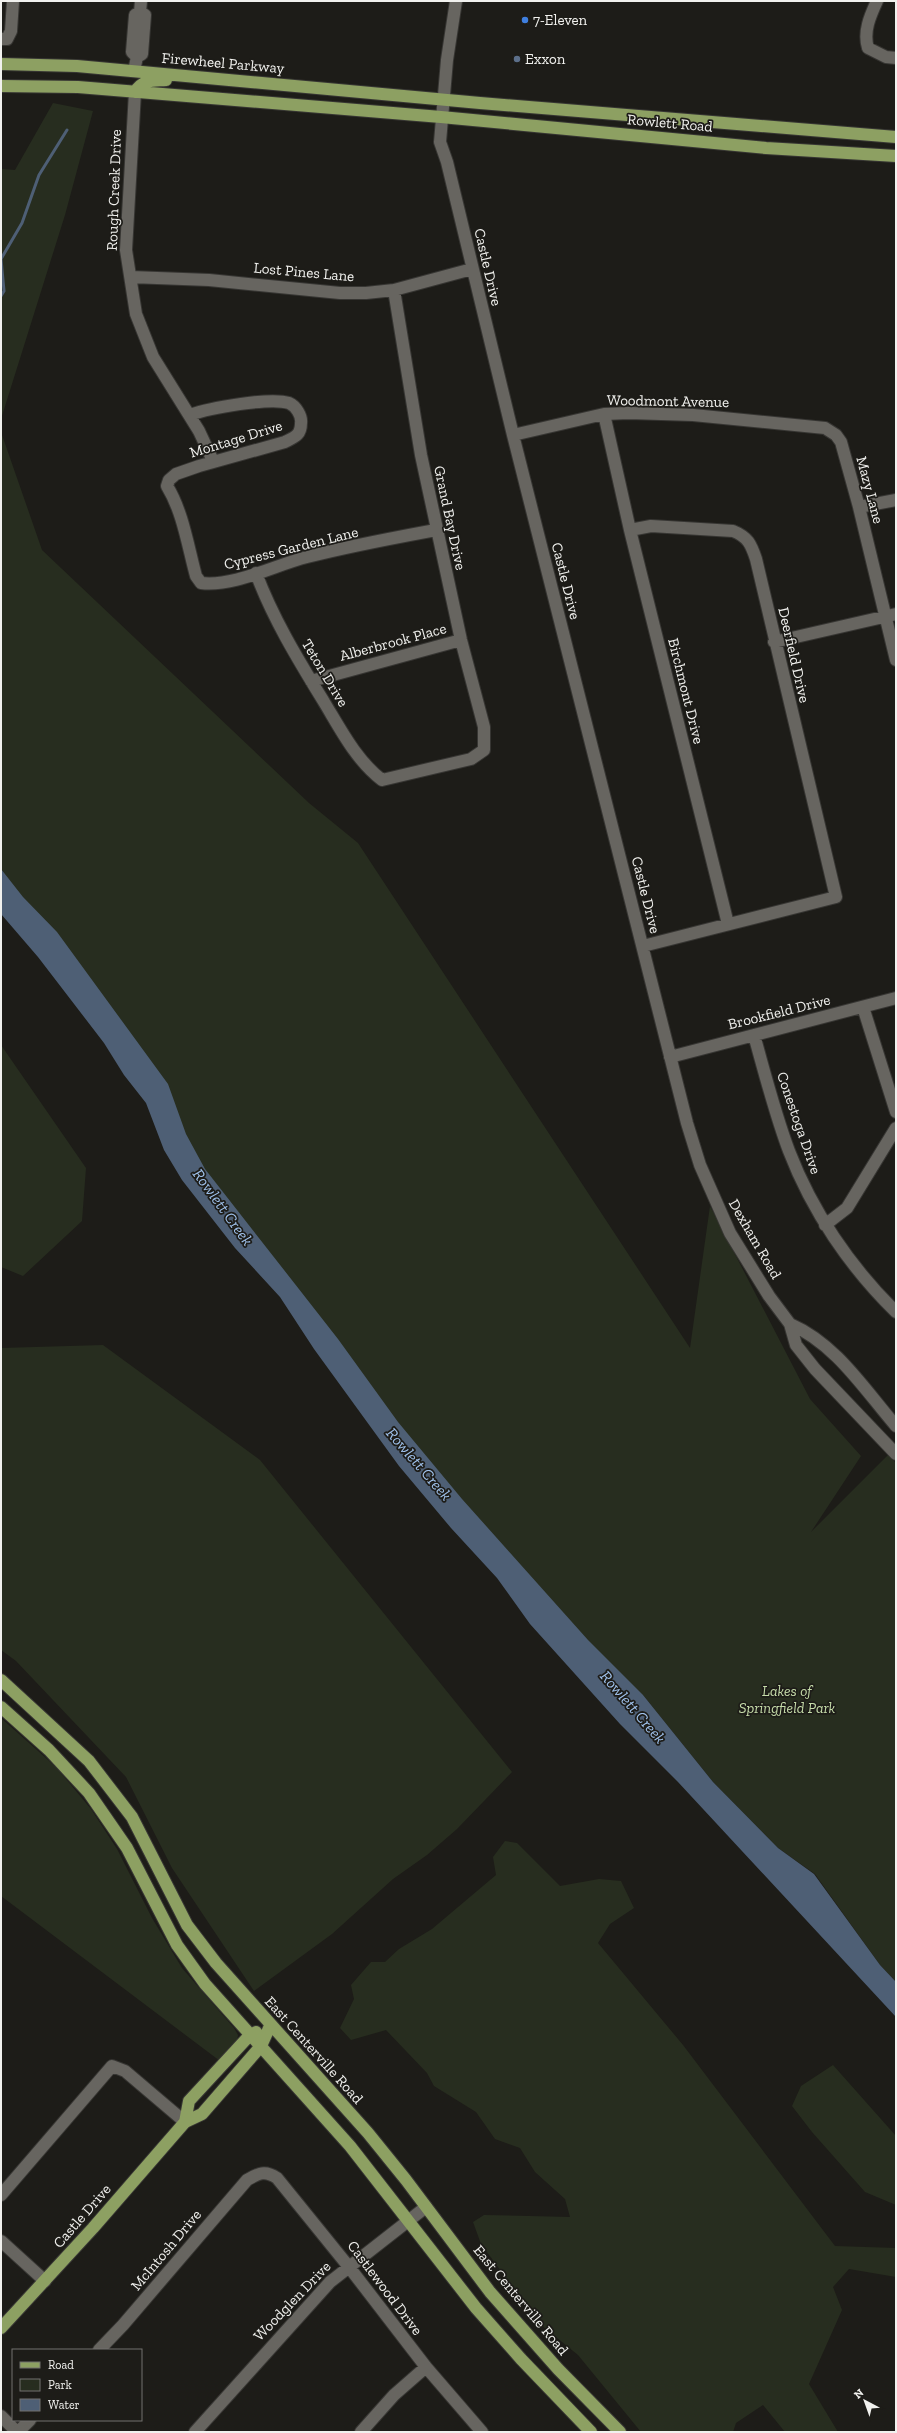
<svg xmlns="http://www.w3.org/2000/svg" width="897" height="2433" viewBox="0 0 897 2433" font-family="'Zilla Slab',serif">
	<style>
		.green { fill: #272d1f }
		.water { fill: #4e5f75 }
		.lines { fill: none; stroke-linecap: round; stroke-linejoin: round }
		.stream { stroke: #4e5f75; stroke-width: 3 }
		.minor-casing { stroke: #373633; stroke-width: 14 }
		.major-casing { stroke: #373633; stroke-width: 14 }
		.minor { stroke: #676560; stroke-width: 12 }
		.major { stroke: #8da062; stroke-width: 12 }
		.shop-dot { fill: #3f7fe0; stroke: #1d1c18; stroke-width: 1.5 }
		.service-dot { fill: #5c6f8a; stroke: #1d1c18; stroke-width: 1.5 }
		.labels { text-anchor: middle; dominant-baseline: central; stroke-width: 3.5; stroke-linejoin: round; paint-order: stroke }
		.poi-label { font-size: 15px; fill: #f1f1ee; stroke: #1d1c18; text-anchor: start }
		.street-label { font-size: 15px; fill: #f1f1ee; stroke: #1d1c18 }
		.park-label { font-size: 15px; font-style: italic; fill: #c5dba9; stroke: #1d1c18 }
		.water-label { font-size: 16px; font-style: italic; fill: #9fc1eb; stroke: #1d1c18 }
	</style>
	<rect width="100%" height="100%" fill="#1d1c18"/>
	<!-- green -->
	<path class="green" d="M53,103l40,8 -28,104 -64,204v-250l14,1z
		M1,432l41,118 267,253 49,40 332,505 20,-142 100,193 51,57 -50,76 77,-77 8,8v519l-16,-17 -65,-91 -37,-26 -65,-66 -70,-87 -5,5 -234,-251 -403,-559z
		M1,1045l85,123 -4,53 -59,55 -22,-9z
		M103,1345l157,115 252,312 -55,57 -30,26 -34,24 -61,55 -78,57 -82,-123 -46,-91 -110,-116 -15,-11v-302z
		M1,1718l55,49 35,42 26,40 35,69 30,50 52,60 4,7 -1,6 -17,20 -219,-165z
		M505,1841l12,2 43,43 39,-7 22,2 13,27 -24,16 -12,19 85,102 152,201 61,2v29l-47,-8 -16,18 9,23 -33,74 29,48h-53l-22,-27 -27,18 -3,9h-92l-63,-77 -38,-31 -59,-80 -8,-22 11,-7 86,2 -5,-18 -30,-27 -15,-24 -25,-9 -19,-27 -42,-26 -7,-13 -41,-43 -35,10 -11,-12 14,-29 -3,-14 20,-23h14l14,-13 33,-20 64,-54 -3,-18z
		M833,2065l63,71v69l-31,-13 -53,-60 -20,-26 9,-20z"/>
	<!-- water -->
	<path class="water" d="M1,869l22,28 34,35 111,152 18,50 19,35 133,170 60,83 64,77 126,141 55,55 70,87 65,66 36,26 66,91 16,17v35l-218,-235 -58,-58 -90,-100 -33,-46 -46,-50 -52,-62 -85,-117 -34,-52 -45,-49 -53,-68 -18,-30 -18,-47 -22,-28 -20,-32 -66,-86 -37,-43z"/>
	<g class="lines">
		<!-- stream -->
		<path class="stream" d="M1,296l3,-5 -3,-32 21,-36 17,-48 28,-45"/>
		<!-- minor casing -->
		<g class="minor-casing">
			<path id="minor" d="M456,1l-9,59 -7,82 7,20 66,273 174,688 13,42 30,68 39,63 21,28 6,21 19,24 81,85
				M877,1c-7,15 -14,31 -9,47l18,9 10,1
				M1,39h6l4,-8 2,-30
				M137,57l-5,-5 3,-37 5,-3 1,-11
				M134,71l3,-14 5,-3 3,-39 -5,-3
				M135,92l-9,158 10,64 17,43 46,74 14,30
				M131,277l78,3 131,13h26l28,-3 78,-21
				M604,414l26,116 98,394
				M190,415c19,-7 80,-18 99,-12 7,3 13,13 12,20 0,12 -6,14 -16,19l-86,24 -23,8 -7,6 -2,6c16,26 21,61 29,90l5,7c33,4 74,-18 106,-26 42,-11 86,-19 129,-27
				M513,435l91,-21 25,-1 64,2 132,13 11,7 5,7 18,65 37,153
				M859,507l37,-7
				M630,530l21,-4 82,5c15,6 18,13 23,28l80,338 -193,49
				M256,573c17,46 43,88 68,129 17,28 32,58 58,78l89,-21 13,-9v-23l-23,-87 -40,-185 -27,-165
				M774,642l122,-28
				M311,681l150,-41
				M863,1007l33,105
				M754,1035c11,39 21,79 35,116 23,60 61,116 107,161
				M670,1057l226,-59
				M825,1225l22,-17 49,-80
				M790,1324c46,20 74,65 106,102
				M1,2195l111,-129 13,5 60,51
				M1,2241l44,40
				M99,2350l24,-25 124,-145c12,-7 18,-10 30,-2l72,89 77,100 56,65
				M1,2416l16,16
				M18,2432l12,-12
				M195,2432l135,-150 96,-75
				M361,2432l33,-37 32,-28"/>
		</g>
		<!-- major casing -->
		<g class="major-casing">
			<path id="major" d="M1,64l76,2 403,37 416,34
				M1,86l77,1 363,30 325,31 130,8
				M135,92c8,-13 18,-11 31,-12
				M1,1680l88,81 43,56 55,108 29,38 152,170 38,47 84,112 68,77 62,63
				M1,1707l48,43 40,43 38,55 50,97 28,39 145,162 126,162 45,51 70,73
				M185,2122l4,-21 61,-66 6,-3
				M1,2328l92,-100 92,-106 17,-8 59,-68 9,-20"/>
		</g>
		<!-- minor -->
		<use href="#minor" class="minor"/>
		<!-- major -->
		<use href="#major" class="major"/>
	</g>
	<!-- markers -->
	<circle class="shop-dot" cx="525" cy="20" r="4"/>
	<circle class="service-dot" cx="517" cy="59" r="4"/>
	<g class="labels">
		<!-- poi labels -->
		<g class="poi-label">
			<text x="533" y="20">7-Eleven</text>
			<text x="525" y="59">Exxon</text>
		</g>
		<!-- street labels -->
		<g class="street-label">
			<text transform="translate(223 63) rotate(5)">Firewheel Parkway</text>
			<text transform="translate(670 123) rotate(5)">Rowlett Road</text>
			<text transform="translate(114 190) rotate(-88)">Rough Creek Drive</text>
			<text transform="translate(488 267) rotate(77)">Castle Drive</text>
			<text transform="translate(304 272) rotate(5)">Lost Pines Lane</text>
			<text transform="translate(668 401) rotate(1)">Woodmont Avenue</text>
			<text transform="translate(236 439) rotate(-17)">Montage Drive</text>
			<text transform="translate(870 490) rotate(75)">Mazy Lane</text>
			<text transform="translate(450 518) rotate(78)">Grand Bay Drive</text>
			<text transform="translate(291 548) rotate(-14)">Cypress Garden Lane</text>
			<text transform="translate(566 581) rotate(76)">Castle Drive</text>
			<text transform="translate(393 642) rotate(-15)">Alberbrook Place</text>
			<text transform="translate(794 655) rotate(77)">Deerfield Drive</text>
			<text transform="translate(325 673) rotate(59)">Teton Drive</text>
			<text transform="translate(686 691) rotate(76)">Birchmont Drive</text>
			<text transform="translate(646 895) rotate(76)">Castle Drive</text>
			<text transform="translate(779 1012) rotate(-14)">Brookfield Drive</text>
			<text transform="translate(799 1123) rotate(71)">Conestoga Drive</text>
			<text transform="translate(755 1239) rotate(60)">Dexham Road</text>
			<text transform="translate(314 2050) rotate(48)">East Centerville Road</text>
			<text transform="translate(82 2216) rotate(-49)">Castle Drive</text>
			<text transform="translate(166 2250) rotate(-50)">McIntosh Drive</text>
			<text transform="translate(385 2288) rotate(53)">Castlewood Drive</text>
			<text transform="translate(521 2300) rotate(50)">East Centerville Road</text>
			<text transform="translate(292 2301) rotate(-46)">Woodglen Drive</text>
		</g>
		<!-- park labels -->
		<g class="park-label">
			<text x="787" y="1691">Lakes of<tspan x="787" dy="17">Springfield Park</tspan></text>
		</g>
		<!-- water labels -->
		<g class="water-label">
			<text transform="translate(223 1207) rotate(54)">Rowlett Creek</text>
			<text transform="translate(419 1464) rotate(49)">Rowlett Creek</text>
			<text transform="translate(633 1707) rotate(49)">Rowlett Creek</text>
		</g>
	</g>
	<!-- border -->
	<rect width="897" height="2433" fill="none" stroke="#f1f1ee" stroke-width="4"/>
	<!-- legend -->
	<rect x="12" y="2349" width="130" height="72" fill="#1d1c18" stroke="#72716e"/>
	<rect x="20" y="2362" width="20" height="6" fill="#8da062" stroke="#72716e"/>
	<text x="48" y="2369" font-size="12" fill="#f1f1ee">Road</text>
	<rect x="20" y="2379" width="20" height="12" fill="#272d1f" stroke="#72716e"/>
	<text x="48" y="2389" font-size="12" fill="#f1f1ee">Park</text>
	<rect x="20" y="2399" width="20" height="12" fill="#4e5f75" stroke="#72716e"/>
	<text x="48" y="2409" font-size="12" fill="#f1f1ee">Water</text>
	<!-- north arrow -->
	<g transform="translate(865 2401) rotate(319)" stroke="#1d1c18" stroke-width="3" paint-order="stroke">
	<path d="M0-3L7 15L0 10L-7 15Z" fill="#f1f1ee"/>
	<text y="-6" font-size="11" font-weight="bold" text-anchor="middle" fill="#f1f1ee">N</text>
	</g>
</svg>
